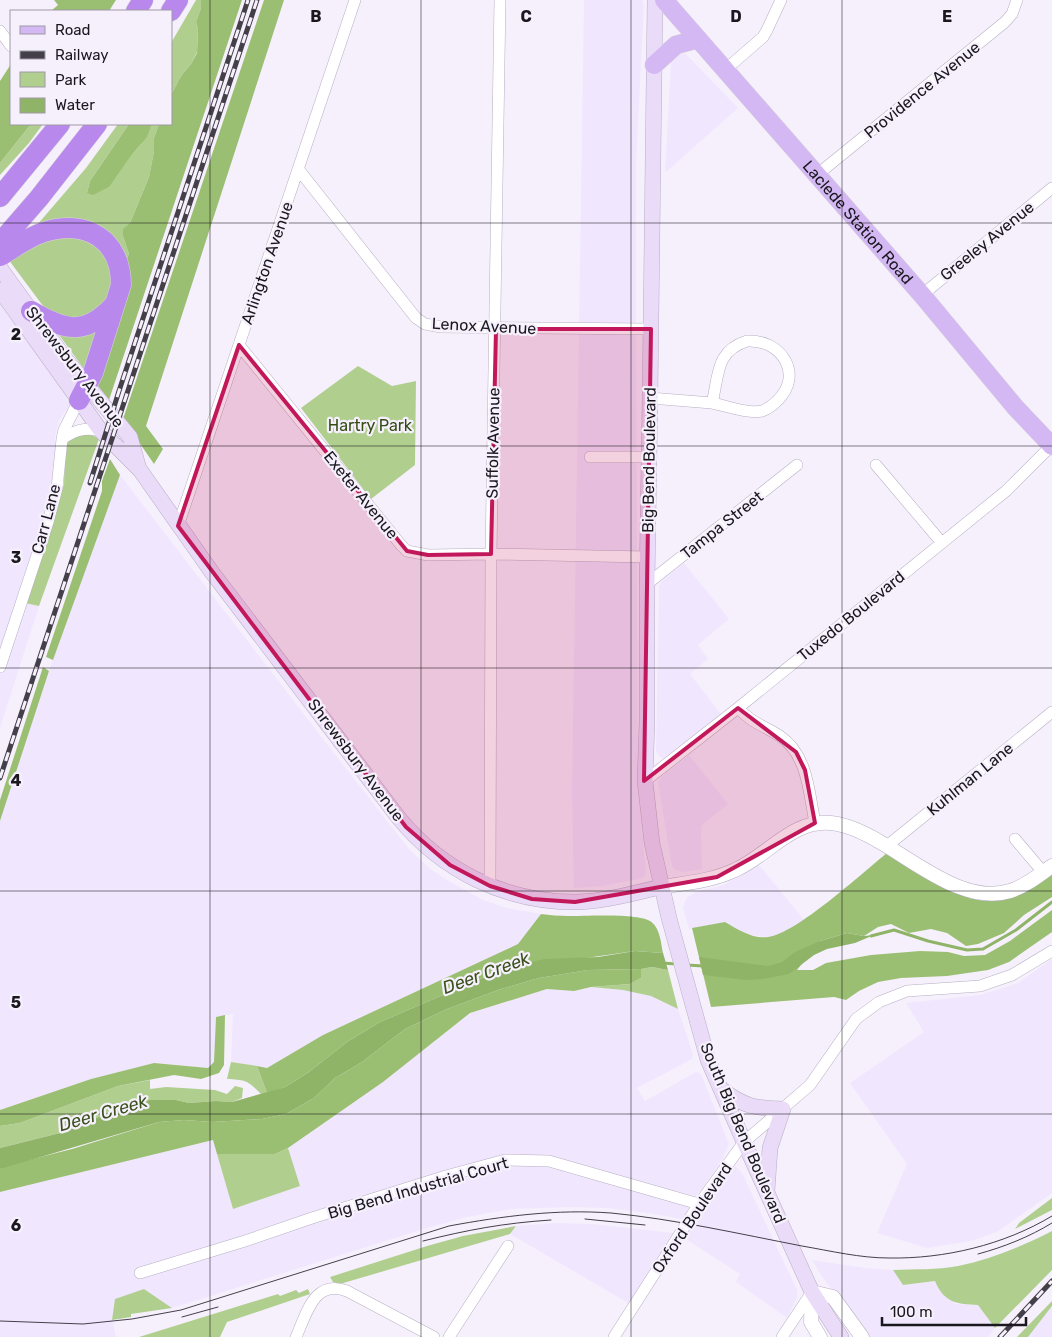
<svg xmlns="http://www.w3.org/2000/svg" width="1052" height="1337" viewBox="0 0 1052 1337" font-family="Rubik,sans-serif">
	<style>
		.built { fill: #f0e7fe }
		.green { fill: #b0cf8f }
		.forest { fill: #9bbf72 }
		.water { fill: #90b467 }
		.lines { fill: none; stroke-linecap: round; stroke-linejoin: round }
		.stream { stroke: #90b467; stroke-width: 3 }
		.minor-casing { stroke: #b7afc3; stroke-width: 12 }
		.tertiary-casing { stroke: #b7afc3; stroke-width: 15 }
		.secondary-casing { stroke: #b7afc3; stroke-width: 16 }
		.primary-casing { stroke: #d6d5d6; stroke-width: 19 }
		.motorway-casing { stroke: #d6d5d6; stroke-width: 21 }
		.minor { stroke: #fff; stroke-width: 11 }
		.tertiary { stroke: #fff; stroke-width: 14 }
		.secondary { stroke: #eadbf9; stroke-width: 15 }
		.primary { stroke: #d4b8f4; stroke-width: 18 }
		.motorway { stroke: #b888ec; stroke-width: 20 }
		.tram { stroke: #444049; stroke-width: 1 }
		.rail-casing { stroke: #444049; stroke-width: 5 }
		.rail { stroke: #f6f0fd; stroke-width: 3; stroke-dasharray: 9; stroke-linecap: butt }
		.marked { fill: #c2185b; fill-opacity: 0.2; stroke: #c2185b; stroke-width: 4; stroke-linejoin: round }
		.grid { fill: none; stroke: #1a171e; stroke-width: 1; stroke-opacity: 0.55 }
		.labels { text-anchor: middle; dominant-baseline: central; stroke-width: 4.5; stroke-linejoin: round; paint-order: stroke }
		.street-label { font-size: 16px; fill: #1a171e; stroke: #f6f0fd }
		.park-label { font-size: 16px; fill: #344b14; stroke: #f6f0fd }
		.water-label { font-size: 18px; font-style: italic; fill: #3a511b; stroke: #f6f0fd }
		.grid-label { font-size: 16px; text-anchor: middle; font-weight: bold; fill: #1a171e; stroke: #f6f0fd; stroke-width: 4.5; stroke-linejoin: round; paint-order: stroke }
	</style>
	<rect width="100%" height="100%" fill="#f6f0fd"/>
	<!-- built -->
	<path class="built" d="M584,0h58l2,5 -8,158v154l2,473 8,83 -2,4 -6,2 -36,7 -28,2 -2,-96z
		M680,53l6,1 52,54 -73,65 6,-111 4,-6z
		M0,301l69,94 1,9 -11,17 -4,16v18l-3,34 -36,111 23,6 -39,122z
		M120,475l213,277 76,97 20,19 18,12 36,20 24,8 34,6 -23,30 -195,91 -56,33 -36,-6 2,-48 -17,3 -2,46 -6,5 -54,-5 -63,16 -91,31v-289l49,-150z
		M684,563l45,56 -31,26 10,14 -18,15 31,40 -51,42 -6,3 -5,-3 -3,-5 3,-164 2,-5z
		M689,755l39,49 -27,22 1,43 -19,3 -7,-2 -4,-4 -14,-83 3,-6z
		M758,864l46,56 -24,15 -14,2 -22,-3 -19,-12 -36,7 -6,-22 4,-10 9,-5 28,-7z
		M1052,959v234l-55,39 -26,9 -44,7 -50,-15 30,-69 -57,-81 74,-51 -18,-29 74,-8 38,-12z
		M591,987l32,3 29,6 26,13 15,45 -1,5 -55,29 8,13 51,-29 5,2 28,70 -7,17 -22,31 -5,4 -135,-35 4,11 127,34 -9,13 -35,-6 -41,-5 -35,-1 -60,2 -44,8 -40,11 -255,80 -28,-19 -32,29 4,19h-116v-145l213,-52 20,69 66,-23 -11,-38 95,-66 87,-69 78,-24 26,2z
		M735,1166l7,7 55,117v8l-10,20 -51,-36 4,-8 -56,-36 45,-67 2,-4z
		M557,1223l35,1 83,9 -45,71 -120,-70 6,-8z
		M812,1260l53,8 28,2 10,15 33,-4 19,23 23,1 17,23 -7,9h-121l-46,-62z
		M1052,1306v31h-24z"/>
	<!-- green -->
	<path class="green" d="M196,0h5v8l-5,14 2,7 -1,23 -6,12 -10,12 -10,19v-52z
		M31,124h12l-14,19 -29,32v-12z
		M118,124h11l-39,57 -3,12c23,-20 54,-39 65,-69h7l-5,14v13l-5,26 -19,46 -7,13 6,18 -5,10 -6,-17 -81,-22 49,-57z
		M58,234l40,10 16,24 -2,27 -30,27 -33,-8 -41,-55z
		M100,324l-13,49 -33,-45z
		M358,366l34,20 24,-5 -1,84 -44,34 -70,-91z
		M79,435h13l7,4 -60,167 -14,-3 35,-106 4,-13 1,-34 2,-6 5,-7z
		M652,967l16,3 10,39 -27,-13 -28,-6 -32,-3 39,-3 11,-6v-9z
		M231,1062l26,4 10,27 -6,1c-14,-14 -15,-14 -34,-15z
		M150,1080v9l16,-2 49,3 12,4 8,-8 8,2 -1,10 -10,4 -16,-1 -27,2 -13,-3h-27l-34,10 -51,22 -64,16v-22l20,-3 98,-37z
		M288,1148l12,38 -67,23 -16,-55h58z
		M1052,1198v12l-37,19 4,-6z
		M516,1226l-6,8 -170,50 -7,-2 -3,-5 97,-31 36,-10z
		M1052,1231v39l-57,58 -17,-23c-21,-1 -34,-2 -43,-24l-32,4 -10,-15c21,-1 44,0 65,-4 33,-7 65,-20 94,-35z
		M144,1289l28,19 -41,6v3l-19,3 3,-21z
		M308,1289l2,5 -83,28 -7,15h-81l139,-43 2,2 16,-6 3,3z
		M1052,1301v5l-24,31h-11z"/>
	<!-- forest -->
	<path class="forest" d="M54,0h62l-7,11h-58l7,-6z
		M201,0h41l-133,400 -15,-19 30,-117 5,-10 -6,-18v-7l7,-6 19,-46 5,-26v-13l5,-14h12v-29l10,-19 10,-12 6,-11 1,-24 -2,-7 5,-14z
		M264,0h20l-138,426 17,23 -9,15 -31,-45z
		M11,64v60h20l-31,39v-82z
		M129,124h23l-5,13 -17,20 -21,30 -16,8 -6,-2 3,-12z
		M110,459l10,16 -67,185 -7,-3 56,-166v-10z
		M43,667l6,4 -49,150v-21z
		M887,853l82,45 15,3 22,-3 46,-25v24l-28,18 -20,18 -26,11 -12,2 -19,-13 -16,-4 -22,4 -18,-9 -13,3 -14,9 -17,-3 -27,8 -23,29h16l13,-7 45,-8 49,-4 28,1 16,4 21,-1 25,-14 42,-31v22l-43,30 -21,8 -41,6 -46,2 -23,4 -19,9 -13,9 -12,-3 -123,10 -19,-79 33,-6c14,8 27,17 43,15 28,-3 94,-64 119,-84z
		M541,914c9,1 18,2 27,2 17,0 69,-3 82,5 10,6 11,22 13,32l-28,-2 -134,19 -121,52 -33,20 -38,30 -24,15 -18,6 -10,-27 10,2 56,-33 195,-91z
		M641,969v9l-11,6 -39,3 -17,4 -27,-2 -77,24 -87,69 -95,66 -13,6h-58l-4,-14 -213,52v-23l5,-3 67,-17 87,-27 25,-2 29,2 49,-3 24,-5 28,-16 21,-20 27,-16 43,-33 42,-20 51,-19 41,-12 49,-8z
		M225,1015l-1,50 -5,8 -18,6 -27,-4 -56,11 -98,37 -20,3v-16l91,-31 63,-16 54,5 6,-6 2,-45z"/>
	<!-- water -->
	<path class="water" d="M847,933l17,3 10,-1 -19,8 -28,6 -13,6 -25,19 -26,5 -17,1 -43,-5 -4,-18 69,9 14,-4 13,-10 25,-11z
		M635,951l28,2 5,17 -16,-3 -11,2 -53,1 -49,8 -41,12 -51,19 -42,20 -43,33 -27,16 -21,20 -28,16 -24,5 -49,3 -29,-2 -25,2 -159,47v-21l64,-16 51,-22 34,-10h27l13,3 27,-2 16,1 53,-15 24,-15 38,-30 33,-20 121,-52 43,-11 54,-2z"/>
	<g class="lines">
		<!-- stream -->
		<path class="stream" d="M871,936l23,-6 34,11 39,9 16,-1 33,-19 36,-28
			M662,963l14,1
			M687,965l16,1"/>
		<!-- minor casing -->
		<g class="minor-casing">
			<path id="minor" d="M0,31l11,15
				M725,70l38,-33 4,-7 14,-30
				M299,170l117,148 9,6 16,3 210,2
				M818,174l187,-152 7,-8 5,-14
				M922,295l130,-107
				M747,341c34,-2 57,33 31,59 -4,4 -10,9 -16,11 -15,3 -35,-5 -50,-8 7,-27 3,-52 35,-62z
				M239,345l162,200 6,6 21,4 63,-1 156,3
				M650,398l62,5
				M62,439c13,-9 23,-12 39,-8
				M590,457h59
				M876,465l66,78
				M178,526l177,-526
				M647,584l150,-119
				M0,667l48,-145 9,-34 5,-49 2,-9 15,-30
				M738,708c15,16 25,17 42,28 28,19 29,57 35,87
				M645,781l93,-73 268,-217 46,-46
				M1015,839l28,33
				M887,846l165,-134
				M490,886l1,-332 9,-554
				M140,1273l105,-32 67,-23 134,-42 59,-16 44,1 150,43
				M296,1337c11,-24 18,-58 51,-46l87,46
				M449,1337l59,-91
				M614,1337l85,-133 45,-62 66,-57 46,-66 23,-17 28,-11 73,-5 32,-11 40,-24
				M782,1337l30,-45"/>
		</g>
		<!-- tertiary casing -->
		<g class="tertiary-casing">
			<path id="tertiary" d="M661,887c25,-4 51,-6 74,-17 32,-14 58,-51 96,-47 18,2 34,10 49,19 37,21 86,63 130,49 16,-5 29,-16 42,-25
				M820,1337l-9,-15 1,-30 21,5 29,40"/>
		</g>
		<!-- secondary casing -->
		<g class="secondary-casing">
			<path id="secondary" d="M655,0l-5,398 -3,186v137l-2,60 7,62 17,75 39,142 36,82 68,150 29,45
				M0,268l64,89 66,80 9,32
				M0,290l101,141 39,39 71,101 187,246c44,54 107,85 177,85 28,0 58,-9 86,-15
				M721,1089c24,18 33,19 62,20l-13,39 -3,43"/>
		</g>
		<!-- primary casing -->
		<g class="primary-casing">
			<g id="primary">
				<path id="s1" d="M664,0l258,295 93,112 37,39"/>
				<path d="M654,65l22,-20 22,-6"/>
			</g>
		</g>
		<!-- motorway casing -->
		<g class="motorway-casing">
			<path id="motorway" d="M136,11l7,-11
				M171,11l7,-11
				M0,197l60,-73
				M0,243l39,-45 58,-74
				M0,256c14,-8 28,-19 44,-24 42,-13 77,7 77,53l-28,88 -14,27
				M31,311c33,19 54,26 83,-6"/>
		</g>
		<!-- minor -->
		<use href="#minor" class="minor"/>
		<!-- tertiary -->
		<use href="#tertiary" class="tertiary"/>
		<!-- secondary -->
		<use href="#secondary" class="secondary"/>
		<!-- primary -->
		<use href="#primary" class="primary"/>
		<!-- motorway -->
		<use href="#motorway" class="motorway"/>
		<!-- tram -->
		<path class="tram" d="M585,1219l60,6
			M423,1241c44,-11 81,-18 128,-21
			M978,1254c26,-7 51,-17 74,-31
			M182,1317l36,-10
			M0,1321l83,3 49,-5 49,-9 268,-84c54,-10 108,-17 162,-13 63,6 129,21 191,33 29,5 58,12 87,12 55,1 115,-13 163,-42"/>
		<!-- rail casing -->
		<g class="rail-casing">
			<path id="rail" d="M90,483l29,-92 129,-391
				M0,778l257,-778
				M1000,1337l52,-56"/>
		</g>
		<!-- rail -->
		<use href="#rail" class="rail"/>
	</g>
	<!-- marked area -->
	<path class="marked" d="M496,329h155l-7,452 94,-73 58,44 9,18 10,53 -98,54 -142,25 -43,-3 -42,-13 -40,-21 -44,-38 -228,-301 61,-181 168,206 21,4 63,-1z"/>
	<!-- grid -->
	<path class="grid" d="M210,0v1337M421,0v1337M631,0v1337M842,0v1337M0,223h1052M0,446h1052M0,668h1052M0,891h1052M0,1114h1052"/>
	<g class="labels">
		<!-- street labels -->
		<g class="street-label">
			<text transform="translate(922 90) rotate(-39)">Providence Avenue</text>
			<text stroke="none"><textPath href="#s1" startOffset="295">Laclede Station Road</textPath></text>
			<text transform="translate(987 241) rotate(-39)">Greeley Avenue</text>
			<text transform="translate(267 263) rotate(-71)">Arlington Avenue</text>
			<text transform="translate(484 326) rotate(3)">Lenox Avenue</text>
			<text transform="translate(75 367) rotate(52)">Shrewsbury Avenue</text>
			<text transform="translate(493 443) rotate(-89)">Suffolk Avenue</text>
			<text transform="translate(649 460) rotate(-89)">Big Bend Boulevard</text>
			<text transform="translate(361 495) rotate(51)">Exeter Avenue</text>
			<text transform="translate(46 519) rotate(-75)">Carr Lane</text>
			<text transform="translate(722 525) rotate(-38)">Tampa Street</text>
			<text transform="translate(851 616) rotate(-39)">Tuxedo Boulevard</text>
			<text transform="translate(356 760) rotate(53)">Shrewsbury Avenue</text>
			<text transform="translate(970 779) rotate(-39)">Kuhlman Lane</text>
			<text transform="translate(743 1133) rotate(67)">South Big Bend Boulevard</text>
			<text transform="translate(418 1188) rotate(-16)">Big Bend Industrial Court</text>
			<text transform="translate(692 1218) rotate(-56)">Oxford Boulevard</text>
		</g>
		<!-- park labels -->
		<g class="park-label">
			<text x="370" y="425">Hartry Park</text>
		</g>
		<!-- water labels -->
		<g class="water-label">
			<text transform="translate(486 973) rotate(-20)">Deer Creek</text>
			<text transform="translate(103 1113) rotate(-16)">Deer Creek</text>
		</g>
	</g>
	<g class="grid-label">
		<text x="316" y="22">B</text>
		<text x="526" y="22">C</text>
		<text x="736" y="22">D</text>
		<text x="947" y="22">E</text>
		<text x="16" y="340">2</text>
		<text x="16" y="563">3</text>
		<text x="16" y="786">4</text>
		<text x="16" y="1008">5</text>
		<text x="16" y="1231">6</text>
	</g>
	<!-- legend -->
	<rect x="10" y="10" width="162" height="115" fill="#f6f0fd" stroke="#9e99a4"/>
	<rect x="20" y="26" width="25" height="8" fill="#d4b8f4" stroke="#9e99a4"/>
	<text x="55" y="35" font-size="15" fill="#1a171e">Road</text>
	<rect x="20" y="51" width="25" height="8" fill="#444049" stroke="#9e99a4"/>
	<text x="55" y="60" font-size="15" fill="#1a171e">Railway</text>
	<rect x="20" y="72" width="25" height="15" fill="#b0cf8f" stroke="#9e99a4"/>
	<text x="55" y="85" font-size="15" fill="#1a171e">Park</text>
	<rect x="20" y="98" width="25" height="15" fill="#90b467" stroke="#9e99a4"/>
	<text x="55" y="110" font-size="15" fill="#1a171e">Water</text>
	<!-- scale -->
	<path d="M882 1317v8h144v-8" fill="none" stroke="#1a171e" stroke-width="2.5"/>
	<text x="890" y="1317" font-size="15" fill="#1a171e" stroke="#f6f0fd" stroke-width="4" paint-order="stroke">100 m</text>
</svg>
